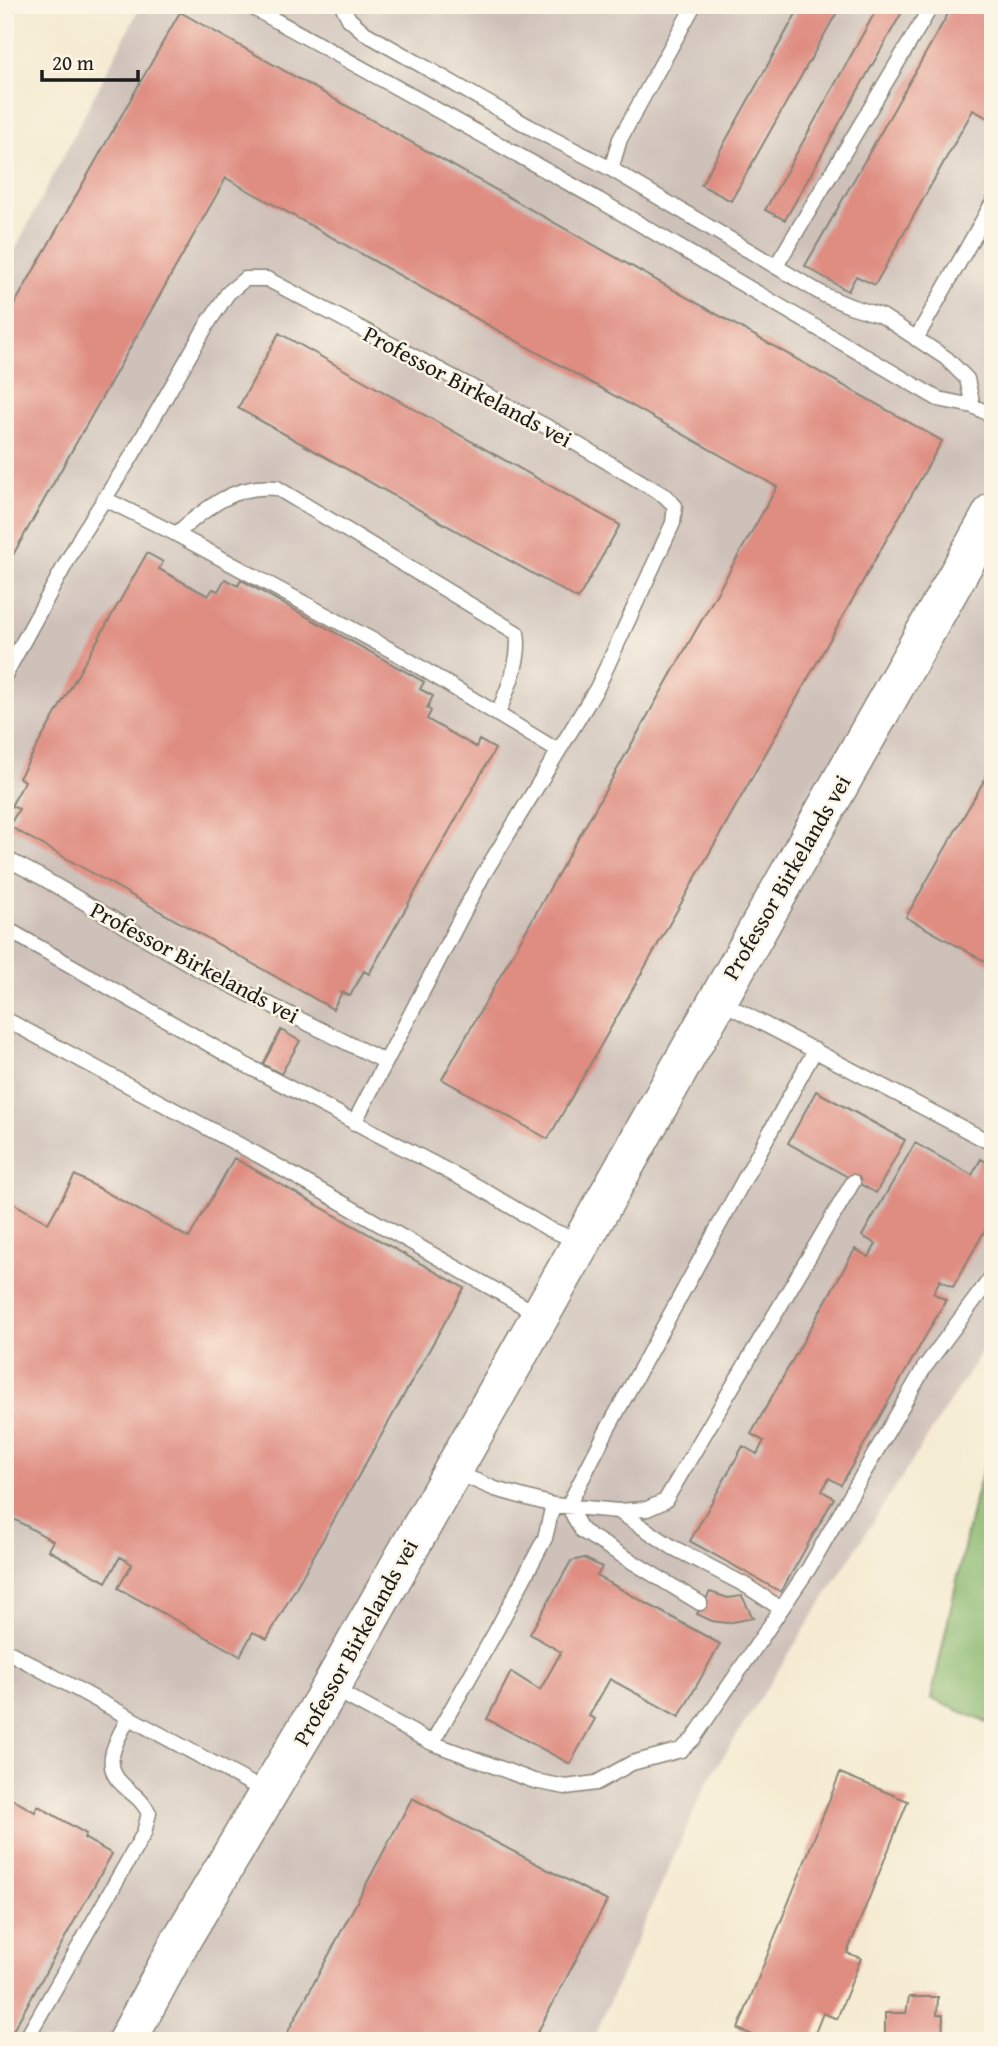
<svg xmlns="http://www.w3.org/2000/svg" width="998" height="2046" viewBox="0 0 998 2046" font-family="'Gentium Book Plus',serif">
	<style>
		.industrial { fill: #cec1ba }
		.forest { fill: #8cba72; stroke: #546b47; stroke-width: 2 }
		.building { fill: #df8c81 }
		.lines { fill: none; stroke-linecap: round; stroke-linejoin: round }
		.lane-casing { stroke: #888477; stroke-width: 17 }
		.secondary-casing { stroke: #888477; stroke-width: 41 }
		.lane { stroke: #fff; stroke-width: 14 }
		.secondary { stroke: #fff; stroke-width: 38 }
		.labels { text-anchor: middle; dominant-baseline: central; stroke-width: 5; stroke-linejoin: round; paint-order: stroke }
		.street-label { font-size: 23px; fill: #1c1c1c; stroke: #fcf5e5 }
	</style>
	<rect width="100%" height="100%" fill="#fcf5e5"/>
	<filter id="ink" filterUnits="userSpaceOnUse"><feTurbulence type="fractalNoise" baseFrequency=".0143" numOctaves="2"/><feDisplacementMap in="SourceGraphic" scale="14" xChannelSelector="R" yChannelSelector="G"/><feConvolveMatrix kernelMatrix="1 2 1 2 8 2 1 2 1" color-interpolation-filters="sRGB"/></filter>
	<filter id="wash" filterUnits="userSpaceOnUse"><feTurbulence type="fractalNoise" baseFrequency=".00686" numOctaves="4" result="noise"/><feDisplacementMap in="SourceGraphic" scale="28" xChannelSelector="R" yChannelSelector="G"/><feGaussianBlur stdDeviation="1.57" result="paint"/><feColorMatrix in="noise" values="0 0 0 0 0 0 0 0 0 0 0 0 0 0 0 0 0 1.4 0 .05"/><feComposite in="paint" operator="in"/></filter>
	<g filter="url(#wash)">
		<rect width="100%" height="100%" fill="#f5ebd2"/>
		<!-- industrial -->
		<path class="industrial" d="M141,5h852v1329l-286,448 -115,259h-587v-1772z"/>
		<!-- forest -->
		<path class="forest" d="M993,1436v289l-62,-26 42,-193z"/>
		<g id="blocks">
			<!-- building -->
			<path class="building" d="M801,5h40l-110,196 -30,-16z
				M879,5h27l-121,215 -20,-10z
				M953,5h40v116l-20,-11 -98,175 -19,-9 -8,15 -43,-25z
				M180,12l762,429 -394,698 -106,-60 335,-592 -551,-309 -221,391v-248z
				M279,333l341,192 -42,74 -340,-191z
				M147,553l16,9 -4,7 49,27 5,-7 5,2 7,-12 13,7 3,-6 183,102 -4,7 13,7 -6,12 4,3 -4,8 49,28 3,-7 16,9 -126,225 -5,-3 -14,25 -8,-4 -9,17 -324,-183 10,-17 -8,-3 14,-25 -6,-3z
				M993,765v201l-87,-49z
				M281,1030l19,11 -19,33 -18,-10z
				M816,1091l89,49 -29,53 -88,-50z
				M915,1143l57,32 9,-16 12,7v50l-40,71 -13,-7 -7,13 13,7 -105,185 -12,-7 -7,13 12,7 -53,94 -91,-51 53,-95 14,8 7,-13 -13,-7 104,-185 14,8 7,-13 -14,-8z
				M234,1158l230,130 -197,351 -14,-7 -13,24 -122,-68 14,-24 -12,-7 -14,25 -58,-32 5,-9 -48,-27v-302l6,-10 37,21 27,-48 114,63z
				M584,1558l18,9 -5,9 123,68 -41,73 -69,-38 -21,37 6,3 -25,45 -83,-45 24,-47 29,18 21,-38 -31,-18 41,-73z
				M710,1592l18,6 14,-2 11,22 -26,5 -15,-2 -15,-7z
				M840,1773l68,28 -61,152 14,5 -24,61 -14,-6 -11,28h-45l-29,-12z
				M5,1795l30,17 3,-6 48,28 -2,4 28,16 -101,180 -6,-3z
				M412,1798l195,103 -74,140h-250z
				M909,1997h29l-1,18h6l-1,26h-57v-28h21z"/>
		</g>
	</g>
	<g filter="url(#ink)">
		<use href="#blocks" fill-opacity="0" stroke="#888477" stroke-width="2"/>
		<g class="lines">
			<!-- lane casing -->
			<g class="lane-casing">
				<path id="lane" d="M248,5l351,195 339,199 35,7 20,10
					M342,5l7,14 16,14 165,94 81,42 213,126 26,11 32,10 64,42 21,21 6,27
					M611,169l9,-30 74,-134
					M776,266l156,-261
					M916,339l77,-137
					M105,499l71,35 224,121 158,96
					M176,534c30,-26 60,-51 101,-46l240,145c5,27 -10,56 -19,81
					M5,675l77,-141 48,-75 78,-136 20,-30 17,-14h22l288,152 110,65 10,10 -2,17 -76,165 -114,187 -129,248
					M5,858l36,19 159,93 186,92
					M5,928l237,135 238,125 67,40 33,14
					M718,1000l275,144
					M5,1019l253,136 281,160
					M453,1471l42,18 58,16 65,6 29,-2 18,-8 188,-319
					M618,1511l54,36 73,38 35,23
					M700,1603l-118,-72 -14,-25 38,-74 209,-382
					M5,1650l263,143
					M332,1688l100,55 102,38 32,6 30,-4 36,-20 49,-13 12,-11 116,-171 115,-200 69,-93
					M432,1743l64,-112 49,-93 8,-33
					M25,2041l119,-208 5,-20c-11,-18 -14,-16 -27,-29 -22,-20 -4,-46 7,-67"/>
			</g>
			<!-- secondary casing -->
			<g class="secondary-casing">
				<path id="secondary" d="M127,2041l53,-99 151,-255 662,-1175"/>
			</g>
			<!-- lane -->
			<use href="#lane" class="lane"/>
			<!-- secondary -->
			<use href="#secondary" class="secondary"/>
		</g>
	</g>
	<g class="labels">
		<!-- street labels -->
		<g class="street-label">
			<text transform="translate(468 386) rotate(28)">Professor Birkelands vei</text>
			<text transform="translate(786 877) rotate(-60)">Professor Birkelands vei</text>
			<text transform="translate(195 962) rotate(28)">Professor Birkelands vei</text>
			<text transform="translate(355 1642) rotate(-61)">Professor Birkelands vei</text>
		</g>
	</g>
	<!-- margin -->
	<rect width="998" height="2046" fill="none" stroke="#fcf5e5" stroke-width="28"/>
	<!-- scale -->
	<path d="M42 70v10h96v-10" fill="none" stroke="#1c1c1c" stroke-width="3.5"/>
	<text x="52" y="70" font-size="21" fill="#1c1c1c" stroke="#fcf5e5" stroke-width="5" paint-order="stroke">20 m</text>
</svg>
